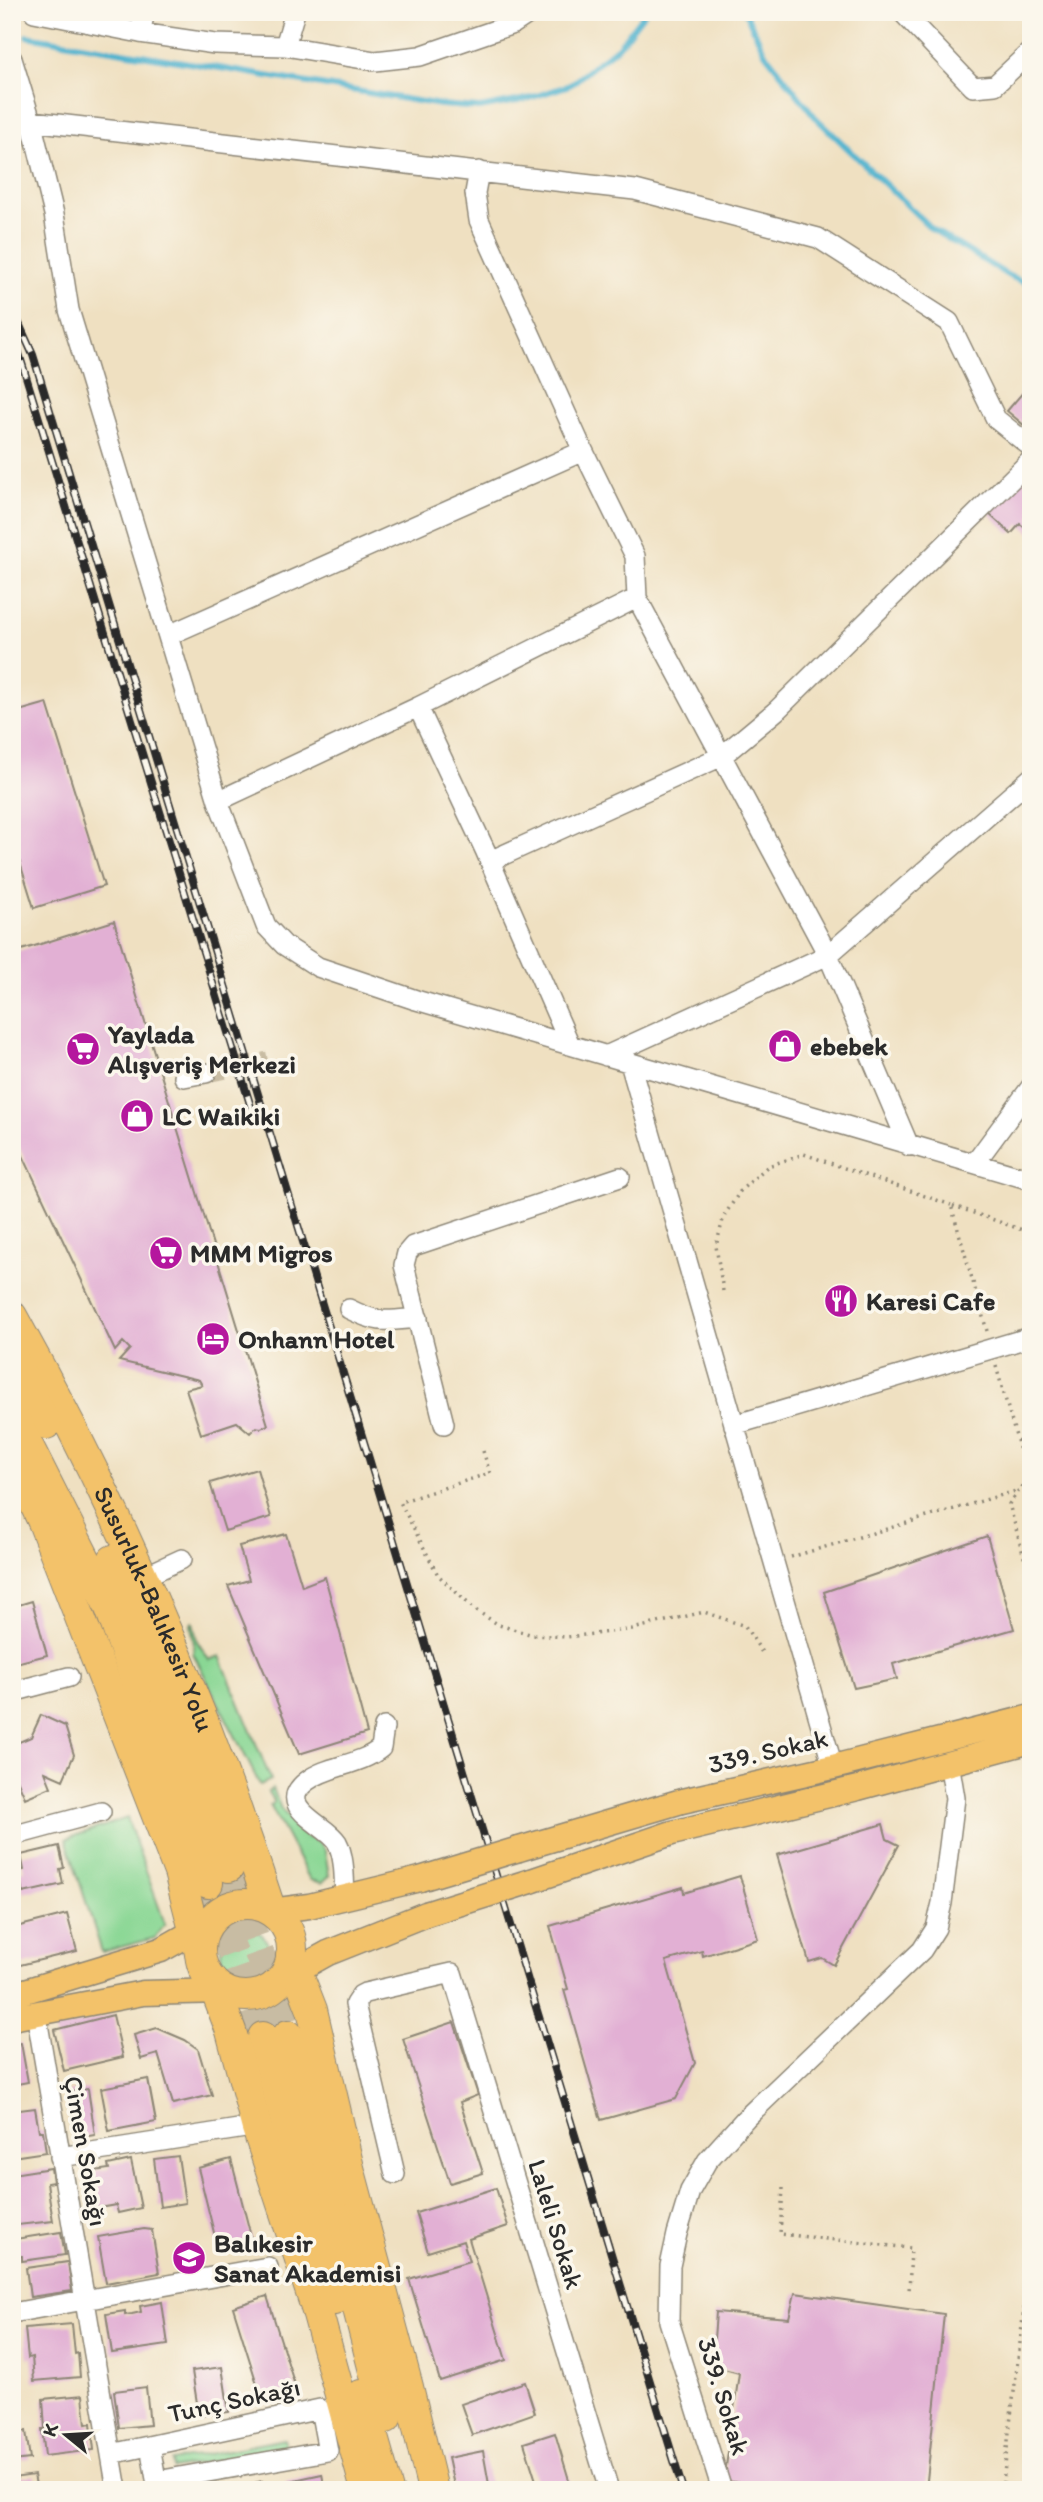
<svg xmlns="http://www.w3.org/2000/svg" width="1043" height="2502" viewBox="0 0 1043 2502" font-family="Itim,sans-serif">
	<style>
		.green { fill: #8ad794; stroke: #5a8160; stroke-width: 2 }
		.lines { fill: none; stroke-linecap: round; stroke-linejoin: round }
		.stream { stroke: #4fb2ce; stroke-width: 6 }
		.building { fill: #e2b0d4 }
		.minor-tunnel { stroke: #c8bca3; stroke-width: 19; stroke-dasharray: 19 10; stroke-linecap: butt }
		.highway-tunnel { stroke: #c8bca3; stroke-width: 30; stroke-dasharray: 30 15; stroke-linecap: butt }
		.minor-casing { stroke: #8d8676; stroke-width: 22 }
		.major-casing { stroke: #8d8676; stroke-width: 27 }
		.highway-casing { stroke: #8d8676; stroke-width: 32 }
		.path { stroke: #8d8676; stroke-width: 3.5; stroke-dasharray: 2 5; stroke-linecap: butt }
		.minor { stroke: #fff; stroke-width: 19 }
		.major { stroke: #f3c26a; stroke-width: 24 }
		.highway { stroke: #f3c26a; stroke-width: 30 }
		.rail-casing { stroke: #2b2b2b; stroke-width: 8 }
		.rail { stroke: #fbf7ec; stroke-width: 5; stroke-dasharray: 16; stroke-linecap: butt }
		.major-bridge-casing { stroke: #8d8676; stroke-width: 27; stroke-linecap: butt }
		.major-bridge { stroke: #f3c26a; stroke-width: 24 }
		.labels { text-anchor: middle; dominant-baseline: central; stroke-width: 7; stroke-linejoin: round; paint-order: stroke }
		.poi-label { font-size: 26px; font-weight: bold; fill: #2b2b2b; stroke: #fbf7ec; text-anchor: start }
		.street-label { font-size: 26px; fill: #2b2b2b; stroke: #fbf7ec }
	</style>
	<rect width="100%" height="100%" fill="#fbf7ec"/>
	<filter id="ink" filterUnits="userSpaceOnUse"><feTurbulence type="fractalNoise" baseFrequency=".0143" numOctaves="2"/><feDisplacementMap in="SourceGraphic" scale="14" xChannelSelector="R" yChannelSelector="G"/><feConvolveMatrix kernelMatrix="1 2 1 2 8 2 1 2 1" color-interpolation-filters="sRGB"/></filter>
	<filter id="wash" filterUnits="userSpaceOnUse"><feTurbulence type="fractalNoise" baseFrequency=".00686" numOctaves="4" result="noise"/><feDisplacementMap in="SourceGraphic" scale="28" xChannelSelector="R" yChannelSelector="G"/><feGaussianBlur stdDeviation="1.57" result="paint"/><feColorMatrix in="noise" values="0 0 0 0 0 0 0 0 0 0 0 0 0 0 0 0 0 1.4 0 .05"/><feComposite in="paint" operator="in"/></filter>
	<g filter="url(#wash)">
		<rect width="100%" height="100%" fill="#efe0c1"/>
		<!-- green -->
		<path class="green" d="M193,1622l4,19 12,19 11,-4 51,124 -11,5 -67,-132 1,-8 -3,-21z
			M273,1788l8,21 25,28 13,6 6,8 4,25 -7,7 -12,-3 -40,-75 4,-3 -6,-10z
			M127,1818l38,106 -10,14 -53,14 -36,-113z
			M221 1952a24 24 0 1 1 48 0a24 24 0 1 1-48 0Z
			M284,2439l2,8 -113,22 -1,-8z"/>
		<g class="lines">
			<!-- stream -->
			<path class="stream" d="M745,12l20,41 51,65 116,111 77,47 22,9
				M27,36l414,69 39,3 47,-9 43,-14 49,-39 26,-34"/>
		</g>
		<g id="blocks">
			<!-- building -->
			<path class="building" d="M1031,383v48l-24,-20z
				M1031,468v65l-11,-9 -9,10 -22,-20z
				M47,703l57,183 -70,22 -22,-71v-124z
				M114,921l154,504 -7,3 -5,-1 -6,6 -13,-11 -36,12 -15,-45 16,-4 -3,-5 -80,-19 11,-12 -7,-7 -8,9 -97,-206 -6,3v-195z
				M257,1469l14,48 -46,14 -15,-48z
				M286,1534l16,52 23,-9 42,156 -68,21 -71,-168 21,-6 -10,-34z
				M987,1536l27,93 -121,35 4,15 -43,9 -30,-96z
				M32,1601l15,54 -35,9v-57z
				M41,1715l24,11 9,29 -11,25 -18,-8 6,15 -26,11 -11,-26 -2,1v-28l19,-8z
				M883,1824l4,15 12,6 -65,120 -12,-7 -13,4 -32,-107z
				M59,1846l5,22 -4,1 3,15 -40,9 -5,-22 6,-1 -3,-15z
				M740,1876l18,63 -55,17 -1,-5 -36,10 29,102 -19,36 -75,21 -37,-130 4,-1 -18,-63 133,-39 1,6z
				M67,1914l10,37 -65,16v-39z
				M113,2015l10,42 -59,14 -10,-41z
				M454,2022l24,73 -18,7 23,71 -33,10 -47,-144z
				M157,2028l28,12 13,9 14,46 -39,9 -15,-50 -17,5 -7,-24z
				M21,2043l7,39 -16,3v-41z
				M148,2079l8,43 -47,9 -8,-43z
				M88,2089l7,46 -20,3 -7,-46z
				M35,2108l4,23h4l3,21 -34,5v-46z
				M178,2156l7,47 -25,4 -6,-48z
				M231,2159l22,85 -34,9 -21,-85z
				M131,2160l10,48 -23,5 -2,-8 -23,4 -6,-37 22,-3 -1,-4z
				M51,2168l2,14 -6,1 6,38 -35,4 -3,-25 -3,1v-27z
				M496,2188l12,38 -39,13 37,121 -66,21 -31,-102 60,-18 -6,-20 -35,11 -12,-39z
				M144,2229l8,1 7,43 -53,10 -8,-46z
				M61,2232l4,23 -43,6v-5h-4l-3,-17z
				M68,2262l4,29 -42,6 -4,-29z
				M795,2293l149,21 -18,176h-155l1,-4 -48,-5 15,-108 -27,-7 4,-54 73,6z
				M267,2296l29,93 -34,11 -29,-93z
				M162,2302l6,43 -56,8 -6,-39 19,-3v4l7,-1 9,-2 -1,-6z
				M72,2324l3,30 3,-1 2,24 -46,4 -2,-24 -4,1 -3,-30z
				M222,2367l7,45 -30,4 -7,-45z
				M525,2382l10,31 -63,22 -11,-31z
				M146,2387l4,38 -31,3 -5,-37z
				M83,2395l3,29 5,-1 3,27 -49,6 -3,-27h3l-2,-30z
				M12,2404h3l4,28 7,-1 4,28 -18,2z
				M555,2433l17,57h-33l-15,-47z
				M483,2451l7,39h-35l-7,-32z
				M322,2474l3,16h-39l-1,-8z
				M34,2475l3,15h-25v-12z
				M262,2481l2,9h-33v-1z"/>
		</g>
	</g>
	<g filter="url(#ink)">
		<use href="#blocks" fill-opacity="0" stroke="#8d8676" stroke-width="2"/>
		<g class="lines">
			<!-- minor-tunnel -->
			<path class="minor-tunnel" d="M206,1073l62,-12"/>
			<!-- highway-tunnel -->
			<path class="highway-tunnel" d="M229,1867l59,168
				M208,1883l55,154"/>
			<!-- minor casing -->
			<g class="minor-casing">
				<path id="minor" d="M34,12l106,21 75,11 70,2 90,15 45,-5 93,-32 18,-12
					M902,12l71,75 22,-2 36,-34
					M140,33l5,-21
					M285,46l10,-34
					M12,59l19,62 23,93 15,96 149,491 48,125 18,19 34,22 98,33 615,180
					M31,121l604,69 183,48 131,84 47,97 35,28
					M479,171l-4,22 4,27 100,222 56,114 2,42 191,357 81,191
					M169,635l414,-184
					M418,707l67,143 85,195
					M218,801l200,-94 219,-109
					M490,861l232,-105 54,-45 255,-251
					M606,1056l222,-101 203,-177
					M630,1063l203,704
					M184,1077l22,-4
					M975,1163l56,-76
					M349,1309c30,15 36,12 69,9
					M444,1424l-40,-159 3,-12 6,-7 207,-69
					M734,1425l297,-88
					M143,1577l39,-18
					M12,1692l57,-15
					M12,1836l89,-24
					M345,1896c-1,-16 0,-39 -8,-54 -11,-18 -64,-35 -30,-61 21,-16 52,-15 74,-33l3,-21
					M36,2012l81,478
					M60,2157l185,-29
					M395,2174l-40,-170 6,-9 4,-2 87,-20 157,517
					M12,2313l256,-46
					M150,2446l8,44
					M111,2454l209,-45 8,42 -171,30
					M722,2490l-53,-169 1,-55 7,-32 13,-43 17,-30 39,-43 176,-168 14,-22 6,-25 13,-105 -6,-36"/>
			</g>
			<!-- major casing -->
			<g class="major-casing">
				<path id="major" d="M519,1849l163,-48 151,-34 198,-50
					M531,1881l141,-48 186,-45 173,-47
					M271,1911l38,-5 111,-27
					M281,1979l47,-26 98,-39
					M12,1995l149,-45 46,-26
					M12,2018l131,-25 81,-2"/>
			</g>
			<!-- highway casing -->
			<g class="highway-casing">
				<g id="highway">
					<path id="s1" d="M12,1316c105,188 193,390 259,595"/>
					<path d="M12,1357l34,67"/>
					<path d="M12,1414l98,194 98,275"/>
					<path d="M12,1455l31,67 136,350 21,81"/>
					<path d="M113,1560l13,29 103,278"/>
					<circle cx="246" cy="1950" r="46"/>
					<path d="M291,1956l21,54 37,158 59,219 25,103"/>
					<path d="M212,1981l19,50 26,97 61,186 48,176"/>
					<path d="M288,2035l98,383"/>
					<path d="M263,2037l71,263"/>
					<path d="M361,2395l27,95"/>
				</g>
			</g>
			<!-- path -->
			<path class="path" d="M723,1291l-7,-45 8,-30 17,-26 27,-24 36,-12 147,51
				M987,1331l-36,-126 80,28
				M996,1366l32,113 -19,25 22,78
				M483,1451l7,22 -90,29 38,73 36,34 25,16 34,10 34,2 61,-7 76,-18 41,14 18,28
				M791,1557l228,-67
				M783,2188l-3,46 131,14 -2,45
				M1002,2490l29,-238
				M1021,2490l10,-82"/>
			<!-- minor -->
			<use href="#minor" class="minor"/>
			<!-- major -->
			<use href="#major" class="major"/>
			<!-- highway -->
			<use href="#highway" class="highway"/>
			<!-- rail casing -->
			<g class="rail-casing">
				<path id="rail" d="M12,308l21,47 650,2135
					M12,331l242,786"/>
			</g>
			<!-- rail -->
			<use href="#rail" class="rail"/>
			<!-- major-bridge casing -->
			<g class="major-bridge-casing">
				<path id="major-bridge" d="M420,1879l99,-30
					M426,1914l105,-33"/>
			</g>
			<!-- major-bridge -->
			<use href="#major-bridge" class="major-bridge"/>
		</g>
	</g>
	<!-- icons -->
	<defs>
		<g id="shop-disc" transform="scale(1.75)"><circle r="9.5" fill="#b5179e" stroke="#fbf7ec"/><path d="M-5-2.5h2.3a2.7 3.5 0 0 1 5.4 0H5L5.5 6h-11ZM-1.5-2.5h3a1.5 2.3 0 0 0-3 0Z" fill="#fff"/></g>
		<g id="supermarket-disc" transform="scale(1.75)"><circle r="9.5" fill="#b5179e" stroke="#fbf7ec"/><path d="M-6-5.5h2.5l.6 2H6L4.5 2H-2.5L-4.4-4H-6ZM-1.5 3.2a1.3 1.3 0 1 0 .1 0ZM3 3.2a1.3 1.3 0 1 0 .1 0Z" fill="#fff"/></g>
		<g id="restaurant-disc" transform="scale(1.75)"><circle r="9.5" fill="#b5179e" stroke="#fbf7ec"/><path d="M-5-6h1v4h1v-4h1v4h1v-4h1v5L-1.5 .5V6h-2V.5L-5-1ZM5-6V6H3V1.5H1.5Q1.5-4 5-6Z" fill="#fff"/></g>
		<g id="hotel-disc" transform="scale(1.75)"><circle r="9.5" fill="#b5179e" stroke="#fbf7ec"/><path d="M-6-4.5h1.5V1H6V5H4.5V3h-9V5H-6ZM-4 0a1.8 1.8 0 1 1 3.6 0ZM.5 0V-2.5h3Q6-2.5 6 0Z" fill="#fff"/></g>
		<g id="school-disc" transform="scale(1.75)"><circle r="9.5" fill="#b5179e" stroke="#fbf7ec"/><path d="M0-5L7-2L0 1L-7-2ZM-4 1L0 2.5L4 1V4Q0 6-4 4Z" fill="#fff"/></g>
	</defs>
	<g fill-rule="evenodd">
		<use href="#shop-disc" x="785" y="1046"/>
		<use href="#supermarket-disc" x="83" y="1049"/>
		<use href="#shop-disc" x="137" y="1116"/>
		<use href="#supermarket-disc" x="166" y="1253"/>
		<use href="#restaurant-disc" x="841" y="1301"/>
		<use href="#hotel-disc" x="213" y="1339"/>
		<use href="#school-disc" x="189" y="2258"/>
	</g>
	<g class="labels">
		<!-- poi labels -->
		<g class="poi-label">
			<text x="108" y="1034">Yaylada<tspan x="108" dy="30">Alışveriş Merkezi</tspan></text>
			<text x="810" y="1046">ebebek</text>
			<text x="162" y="1116">LC Waikiki</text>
			<text x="190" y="1253">MMM Migros</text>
			<text x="866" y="1301">Karesi Cafe</text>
			<text x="238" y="1339">Onhann Hotel</text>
			<text x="214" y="2243">Balıkesir<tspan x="214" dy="30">Sanat Akademisi</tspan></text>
		</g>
		<!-- street labels -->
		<g class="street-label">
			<text stroke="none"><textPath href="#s1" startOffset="326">Susurluk-Balıkesir Yolu</textPath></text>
			<text transform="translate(768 1751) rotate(-13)">339. Sokak</text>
			<text transform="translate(86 2151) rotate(80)">Çimen Sokağı</text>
			<text transform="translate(556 2224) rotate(73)">Laleli Sokak</text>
			<text transform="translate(724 2396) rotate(73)">339. Sokak</text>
			<text transform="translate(234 2400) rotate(-12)">Tunç Sokağı</text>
		</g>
	</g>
	<!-- margin -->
	<rect width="1043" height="2502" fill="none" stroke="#fbf7ec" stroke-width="42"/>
	<!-- north arrow -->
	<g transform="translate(66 2435) rotate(288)" stroke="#fbf7ec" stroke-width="5" paint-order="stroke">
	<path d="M0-5L12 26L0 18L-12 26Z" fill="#2b2b2b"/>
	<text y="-10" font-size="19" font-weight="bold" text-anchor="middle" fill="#2b2b2b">K</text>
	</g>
</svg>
